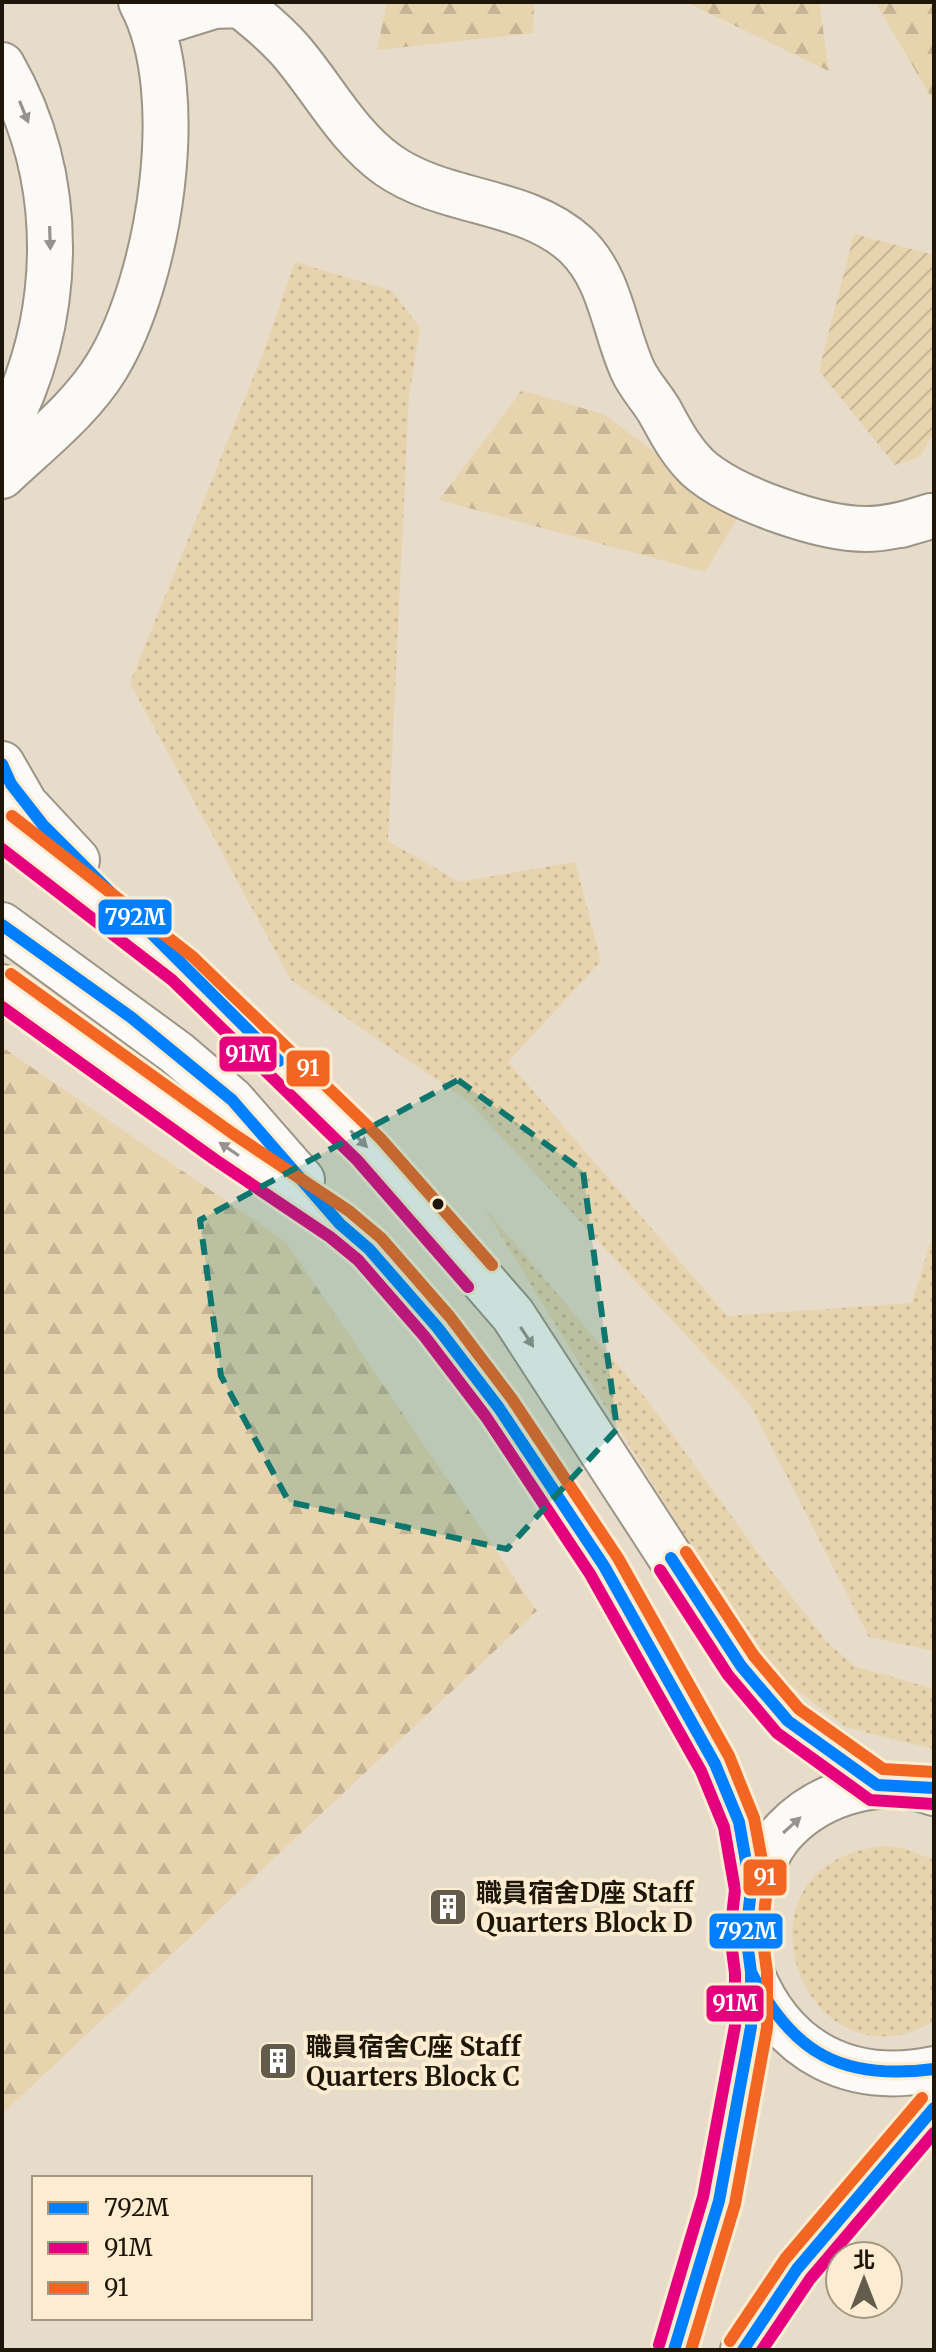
<svg xmlns="http://www.w3.org/2000/svg" width="936" height="2352" viewBox="0 0 936 2352" font-family="Merriweather,'Noto Sans TC',serif">
	<style>
		.grass { fill: url(#grass-dots) }
		.forest { fill: url(#forest-firs) }
		.garden { fill: url(#garden-furrows) }
		.lines { fill: none; stroke-linecap: round; stroke-linejoin: round }
		.minor-casing { stroke: #9c9486; stroke-width: 48 }
		.secondary-casing { stroke: #9c9486; stroke-width: 48 }
		.minor { stroke: #fbfaf7; stroke-width: 44 }
		.secondary { stroke: #fbfaf7; stroke-width: 44 }
		.bus-1-casing { stroke: #fcedd2; stroke-width: 18 }
		.bus-2-casing { stroke: #fcedd2; stroke-width: 18 }
		.bus-3-casing { stroke: #fcedd2; stroke-width: 18 }
		.bus-1 { stroke: #0080ff; stroke-width: 12 }
		.bus-2 { stroke: #e5007d; stroke-width: 12 }
		.bus-3 { stroke: #f26522; stroke-width: 12 }
		.oneway { fill: #97938c }
		.marked { fill: #0f766e; fill-opacity: 0.2; stroke: #0f766e; stroke-width: 6; stroke-dasharray: 16 10; stroke-linejoin: round }
		.bus-dot { fill: #1d1609; stroke: #fcedd2; stroke-width: 3 }
		.labels { text-anchor: middle; dominant-baseline: central; stroke-width: 8; stroke-linejoin: round; paint-order: stroke }
		.poi-label { font-size: 26px; font-weight: bold; fill: #1d1609; stroke: #fcedd2; text-anchor: start }
		.line-badge { stroke: #fcedd2; stroke-width: 3 }
		.badge-label { font-size: 22px; text-anchor: middle; font-weight: bold; fill: #fff }
	</style>
	<defs>
		<pattern id="grass-dots" width="8" height="8" patternUnits="userSpaceOnUse" patternTransform="scale(2)"><rect width="8" height="8" fill="#e7d3ae"/><path d="M2 2h.1M6 6h.1" fill="none" stroke="#c6b494" stroke-width="1.8" stroke-linecap="round"/></pattern>
		<pattern id="forest-firs" width="22" height="20" patternUnits="userSpaceOnUse" patternTransform="scale(2)"><rect width="22" height="20" fill="#e7d3ae"/><path d="M5 1l3.5 6h-7zM16 11l3.5 6h-7z" fill="#c6b494"/></pattern>
		<pattern id="garden-furrows" width="10" height="10" patternUnits="userSpaceOnUse" patternTransform="scale(2)"><rect width="10" height="10" fill="#e7d3ae"/><path d="M-1 1l2-2M0 10L10 0M9 11l2-2" fill="none" stroke="#c6b494"/></pattern>
	</defs>
	<rect width="100%" height="100%" fill="#e6dcc9"/>
	<!-- grass -->
	<path class="grass" d="M295,262l97,29 28,37 -11,67 -21,446 71,41 116,-20 26,99 -93,101 219,254 185,-13 22,-72v420l-65,-14 -119,-233 -282,-303 -177,-121 -161,-297 132,-327z
		M483,1206l165,195 121,167 59,75 26,23 80,23v60l-89,-22 -70,-54 -95,-145z
		M883,1846l20,2 31,12v161c-128,77 -217,-156 -51,-175z"/>
	<!-- forest -->
	<path class="forest" d="M387,2h147l-1,31 -156,17z
		M686,2h133l10,69z
		M875,2h59v100z
		M522,390l83,25 134,101 -34,56 -266,-72z
		M2,1047l284,195 251,369 -535,503z"/>
	<!-- garden -->
	<path class="garden" d="M854,234l80,21v177l-14,25 -25,8 -76,-94z"/>
	<g class="lines">
		<!-- minor casing -->
		<g class="minor-casing">
			<path id="minor" d="M153,25l61,-19 26,-1c18,14 35,28 50,45 33,38 56,85 98,115 57,40 137,33 188,80 35,33 38,85 57,126 7,15 19,27 27,41 11,20 20,38 37,55 34,31 123,62 169,62 22,0 44,-6 65,-13l-30,9
				M2,476c36,-34 79,-67 105,-110 52,-86 83,-273 34,-364"/>
		</g>
		<!-- secondary casing -->
		<g class="secondary-casing">
			<path id="secondary" d="M2,65c66,115 62,256 0,371
				M2,764l23,40 52,56
				M2,829l180,139 187,181 144,166 228,351 47,55 89,64
				M2,925l175,128 55,47 70,80
				M2,987l221,159 117,78 29,25 68,78 62,81 105,158 111,198 24,58 12,68 -5,44 5,38v55l-32,174 -45,149
				M751,1890c10,-21 18,-43 34,-60 37,-39 98,-55 149,-37
				M752,1974c32,79 99,112 182,95
				M743,2350l54,-81 137,-161"/>
		</g>
		<!-- minor -->
		<use href="#minor" class="minor"/>
		<!-- secondary -->
		<use href="#secondary" class="secondary"/>
		<!-- bus-1 casing -->
		<g class="bus-1-casing">
			<path id="bus-1" d="M2,764l9,20 32,41 236,236
				M2,925l130,93 100,82 108,124 29,25 68,78 62,81 105,158 111,198 24,58 12,68 -5,44 5,38v55l-32,174 -45,149
				M671,1558l70,108 47,55 89,64 57,3
				M751,1972c41,82 92,109 183,97
				M743,2350l54,-81 137,-161"/>
		</g>
		<!-- bus-2 casing -->
		<g class="bus-2-casing">
			<path id="bus-2" d="M2,849l170,131 185,180 111,127
				M2,1007l212,152 116,78 28,23 67,77 61,80 104,157 111,197 23,56 11,63 -5,44 5,39v53l-32,171 -44,148
				M660,1570l68,105 49,58 93,67 63,4
				M762,2350l48,-71 124,-146"/>
		</g>
		<!-- bus-3 casing -->
		<g class="bus-3-casing">
			<path id="bus-3" d="M12,816l181,141 187,181 112,127
				M11,974l221,159 117,78 32,27 69,79 62,82 106,159 111,198 25,62 13,69 -5,47 5,38v56l-32,176 -44,146
				M686,1552l68,104 45,53 84,60 51,3
				M730,2341l55,-82 137,-161"/>
		</g>
		<!-- bus-1 -->
		<use href="#bus-1" class="bus-1"/>
		<!-- bus-2 -->
		<use href="#bus-2" class="bus-2"/>
		<!-- bus-3 -->
		<use href="#bus-3" class="bus-3"/>
	</g>
	<!-- one-way arrows -->
	<defs><path id="oneway-solid" d="M-6-.8H1V-3.2L6.5 0L1 3.2V.8H-6Z" transform="scale(2)"/></defs>
	<g class="oneway">
		<use href="#oneway-solid" transform="translate(24 112) rotate(68)"/>
		<use href="#oneway-solid" transform="translate(50 238) rotate(88)"/>
		<use href="#oneway-solid" transform="translate(359 1139) rotate(45)"/>
		<use href="#oneway-solid" transform="translate(229 1149) rotate(-146)"/>
		<use href="#oneway-solid" transform="translate(527 1337) rotate(57)"/>
		<use href="#oneway-solid" transform="translate(792 1825) rotate(-42)"/>
	</g>
	<!-- marked area -->
	<path class="marked" d="M458,1080l125,91 34,258 -110,120 -218,-47 -68,-126 -21,-156z"/>
	<!-- icons -->
	<defs>
		<g id="building-square" transform="scale(2)"><rect x="-9" y="-9" width="18" height="18" rx="4" fill="#635b4c" stroke="#fcedd2"/><path d="M-4-6H4V6H1V3H-1V6H-4ZM-2.5-4.3h1.7v1.8h-1.7ZM.8-4.3h1.7v1.8H.8ZM-2.5-1h1.7V.8h-1.7ZM.8-1h1.7V.8H.8Z" fill="#fff"/></g>
	</defs>
	<g fill-rule="evenodd">
		<use href="#building-square" x="448" y="1907"/>
		<use href="#building-square" x="278" y="2061"/>
	</g>
	<!-- markers -->
	<circle class="bus-dot" cx="438" cy="1204" r="7"/>
	<g class="labels">
		<!-- poi labels -->
		<g class="poi-label">
			<text x="476" y="1892">職員宿舍D座 Staff<tspan x="476" dy="30">Quarters Block D</tspan></text>
			<text x="306" y="2046">職員宿舍C座 Staff<tspan x="306" dy="30">Quarters Block C</tspan></text>
		</g>
	</g>
	<g class="line-badge">
		<rect x="97" y="898" width="76" height="38" rx="8" fill="#0080ff"/>
		<rect x="218" y="1035" width="60" height="38" rx="8" fill="#e5007d"/>
		<rect x="285" y="1049" width="46" height="39" rx="8" fill="#f26522"/>
		<rect x="742" y="1858" width="46" height="39" rx="8" fill="#f26522"/>
		<rect x="708" y="1912" width="76" height="38" rx="8" fill="#0080ff"/>
		<rect x="705" y="1984" width="60" height="39" rx="8" fill="#e5007d"/>
	</g>
	<g class="badge-label">
		<text x="135" y="925">792M</text>
		<text x="248" y="1062">91M</text>
		<text x="308" y="1076">91</text>
		<text x="765" y="1885">91</text>
		<text x="746" y="1939">792M</text>
		<text x="735" y="2011">91M</text>
	</g>
	<!-- border -->
	<rect width="936" height="2352" fill="none" stroke="#1d1609" stroke-width="8"/>
	<!-- legend -->
	<rect x="32" y="2176" width="280" height="144" fill="#fcedd2" stroke="#a39782" stroke-width="2"/>
	<rect x="48" y="2202" width="40" height="12" fill="#0080ff" stroke="#a39782" stroke-width="2"/>
	<text x="104" y="2216" font-size="24" fill="#1d1609">792M</text>
	<rect x="48" y="2242" width="40" height="12" fill="#e5007d" stroke="#a39782" stroke-width="2"/>
	<text x="104" y="2256" font-size="24" fill="#1d1609">91M</text>
	<rect x="48" y="2282" width="40" height="12" fill="#f26522" stroke="#a39782" stroke-width="2"/>
	<text x="104" y="2296" font-size="24" fill="#1d1609">91</text>
	<!-- north arrow -->
	<g transform="translate(864 2280)"><circle r="38" fill="#fcedd2" stroke="#a39782" stroke-width="2"/>
	<path d="M0-6L14 30L0 20L-14 30Z" fill="#635b4c"/>
	<text y="-12" font-size="22" font-weight="bold" text-anchor="middle" fill="#1d1609">北</text>
	</g>
</svg>
